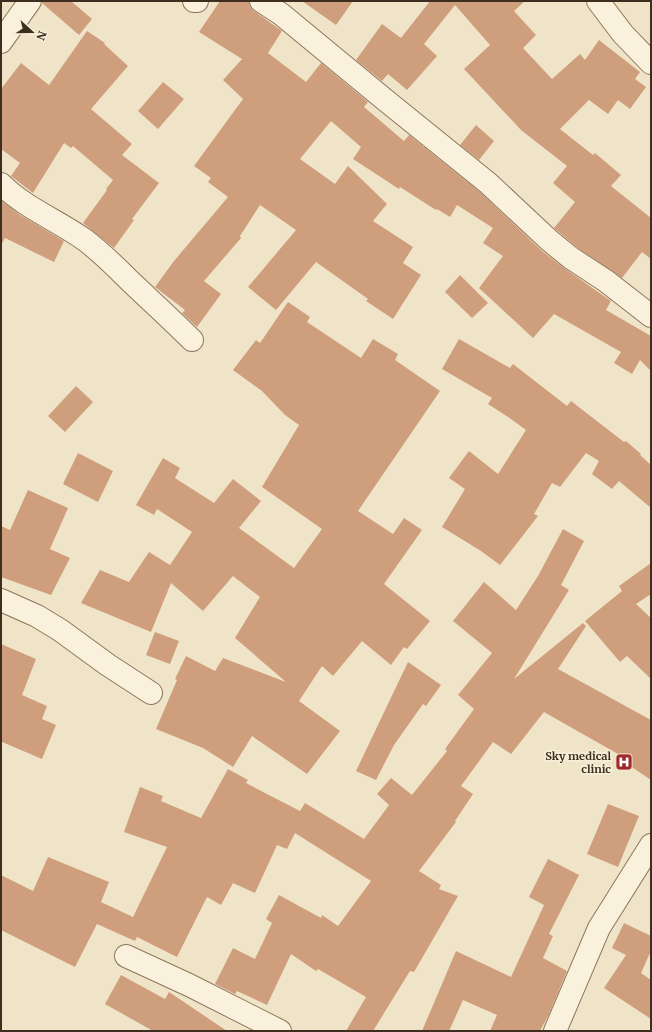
<svg xmlns="http://www.w3.org/2000/svg" width="652" height="1032" viewBox="0 0 652 1032" font-family="Merriweather,serif">
	<style>
		.building { fill: #cf9f7d }
		.lines { fill: none; stroke-linecap: round; stroke-linejoin: round }
		.minor-casing { stroke: #8d765c; stroke-width: 24 }
		.minor { stroke: #faf1dc; stroke-width: 22 }
		.labels { text-anchor: middle; dominant-baseline: central; stroke-width: 3.5; stroke-linejoin: round; paint-order: stroke }
		.poi-label { font-size: 11px; font-weight: bold; fill: #3d2e20; stroke: #f7eed8; text-anchor: end }
	</style>
	<rect width="100%" height="100%" fill="#f0e4c8"/>
	<!-- building -->
	<path class="building" d="M42,1h29l21,18 -13,16 -37,-32z
		M220,1h29l1,6 4,4 28,20 -14,22 38,29 15,-19 47,39 -4,5 40,34 5,-6 71,57 62,59 22,17 47,33 -5,9 45,26v35l-11,-11 -8,14 -18,-11 7,-11 -67,-38 -21,24 -54,-50 24,-32 -20,-13 10,-15 -36,-23 -7,12 -13,-8 -1,1 -36,-23 -1,2 -46,-30 8,-12 -30,-26 -31,38 35,25 13,-18 39,38 -14,17 40,26 -10,16 18,12 -28,44 -27,-18 2,-2 -52,-37 -40,48 -28,-23 48,-57 -36,-25 -20,31 1,2 -37,43 17,13 -24,33 -15,-14 3,-3 -30,-23 19,-26 54,-64 -20,-15 3,-4 -17,-12 49,-67 -20,-19 19,-21 -43,-27z
		M302,1h51l-17,24z
		M430,1h95l-11,10 22,24 -13,13 29,31 28,-25 5,6 14,-20 41,32 -5,7 11,8 -16,22 -12,-9 -10,14 -19,-14 -29,29 33,26 2,-2 26,22 -10,11 40,32v41l-9,-7 -20,26 -44,-30 -24,-20 21,-26 -22,-19 14,-17 -46,-36 -57,-61 26,-24 -35,-40 -31,39 13,12 -30,34 -19,-16 -6,7 -26,-21 26,-36 19,14z
		M87,31l18,12 -1,1 24,22 -37,43 41,35 -10,11 37,28 -27,36 2,1 -20,28 -31,-25 24,-33 -1,-1 7,-9 -40,-34 -2,2 -7,-5 -31,50 -22,-17 9,-13 -19,-14v-60l20,-26 28,22z
		M163,82l21,17 -26,30 -20,-18z
		M476,125l18,16 -15,19 -19,-15z
		M1,201l19,14 44,26 -10,21 -49,-24 -4,7z
		M460,275l28,28 -16,15 -27,-26z
		M288,302l22,15 -3,5 54,36 12,-19 25,15 -3,6 45,31 -82,120 35,23 11,-16 18,12 -38,54 46,37 -23,28 -3,-2 -13,18 -29,-24 -29,35 -11,-10 -23,35 41,30 -33,43 -55,-38 -19,31 -30,-19 -47,-19 21,-49 -2,-1 11,-23 29,15 8,-13 63,24 -51,-44 25,-41 -27,-21 -30,35 -32,-28 -20,49 -70,-29 19,-33 29,12 20,-30 21,13 22,-33 -35,-23 -3,6 -18,-10 27,-47 17,10 -5,10 39,25 19,-24 28,22 -22,27 55,40 28,-39 -60,-42 37,-62 -14,-10 -23,-24 -29,-21 23,-30 4,3z
		M459,339l51,29 3,-4 54,42 4,-5 53,41 2,-1 15,13 -1,1 11,10v43l-32,-27 -7,8 -20,-15 7,-13 -13,-8 -26,34 -8,-4 -18,31 4,2 -38,49 -19,-14 -39,-24 23,-38 -16,-11 20,-27 29,23 28,-44 -15,-11 -23,-15 4,-6 -50,-29z
		M76,386l17,16 -28,30 -17,-16z
		M78,453l35,18 -15,31 -35,-18z
		M28,490l40,18 -18,41 20,9 -19,37 -50,-18v-51l9,4z
		M563,529l21,12 -23,44 8,5 -55,89 69,-56 3,3 -28,43 93,51v60l-28,-19 2,-3 -81,-46 -33,42 -18,-12 -32,44 12,8 -18,27 1,1 -37,49 22,14 -2,4 19,7 -44,76 -4,-1 -37,60h-27l20,-34 -48,-28 -2,2 -25,-17 -24,51 -30,-14 -2,3 -20,-10 18,-36 22,11 17,-36 -6,-4 13,-24 42,23 1,-3 16,11 33,-45 -76,-48 -8,16 -10,-4 -22,48 -22,-10 -12,22 -14,-8 -30,60 -40,-20 -2,4 -38,-17 -22,43 -74,-37v-55l32,16 15,-34 61,25 -8,20 32,15 34,-70 -43,-15 16,-45 23,9 -2,5 40,17 27,-49 20,11 -2,3 54,28 5,-8 59,36 25,-34 -12,-11 14,-16 21,17 35,-44 -2,-2 29,-40 -16,-14 34,-42 -39,-32 31,-39 32,28 22,-34z
		M651,563v31l-15,10 15,14v61l-24,-23 -7,6 -35,-41 37,-30 -3,-5z
		M155,632l24,9 -9,23 -24,-9z
		M1,644l35,15 -14,36 25,11 -5,13 14,6 -14,34 -40,-17 -1,2z
		M408,662l33,23 -15,21 -3,-2 -29,41 -18,35 -20,-9z
		M608,804l31,12 -21,51 -31,-13z
		M548,859l31,16 -30,59 4,2 -10,22 24,13 -18,43 -9,17h-50l7,-16 -34,-15 -14,31h-27l34,-80 55,26 33,-72 -15,-8z
		M624,923l27,13v15l-10,22 10,7v39l-47,-31 22,-33 -14,-7z
		M121,975l44,24 4,-7 58,39h-74l-48,-27z"/>
	<g class="lines">
		<!-- minor casing -->
		<g class="minor-casing">
			<path id="minor" d="M194,1h3
				M261,1l20,13 103,85 104,84 62,58 21,17 35,23 45,35
				M598,1l25,33 28,29
				M1,42l29,-41
				M1,184c24,24 56,36 84,56 16,12 31,27 45,41 21,20 42,39 62,59
				M1,600l36,16 23,14 48,35 43,28
				M126,956l63,29 91,46
				M555,1031l44,-103 52,-83"/>
		</g>
		<!-- minor -->
		<use href="#minor" class="minor"/>
	</g>
	<!-- icons -->
	<defs>
		<g id="hospital-square" transform="scale(0.9)"><rect x="-9" y="-9" width="18" height="18" rx="4" fill="#9e2a2b" stroke="#f7eed8"/><path d="M-5-5h3v3.5h4V-5h3V5h-3V1.5h-4V5h-3Z" fill="#fff"/></g>
	</defs>
	<g fill-rule="evenodd">
		<use href="#hospital-square" x="624" y="762"/>
	</g>
	<g class="labels">
		<!-- poi labels -->
		<g class="poi-label">
			<text x="611" y="756">Sky medical<tspan x="611" dy="13">clinic</tspan></text>
		</g>
	</g>
	<!-- border -->
	<rect width="652" height="1032" fill="none" stroke="#3d2e20" stroke-width="4"/>
	<!-- north arrow -->
	<g transform="translate(32 32) rotate(111)" stroke="#f7eed8" stroke-width="3" paint-order="stroke">
	<path d="M0-3L7 15L0 10L-7 15Z" fill="#3d2e20"/>
	<text y="-6" font-size="11" font-weight="bold" text-anchor="middle" fill="#3d2e20">N</text>
	</g>
</svg>
